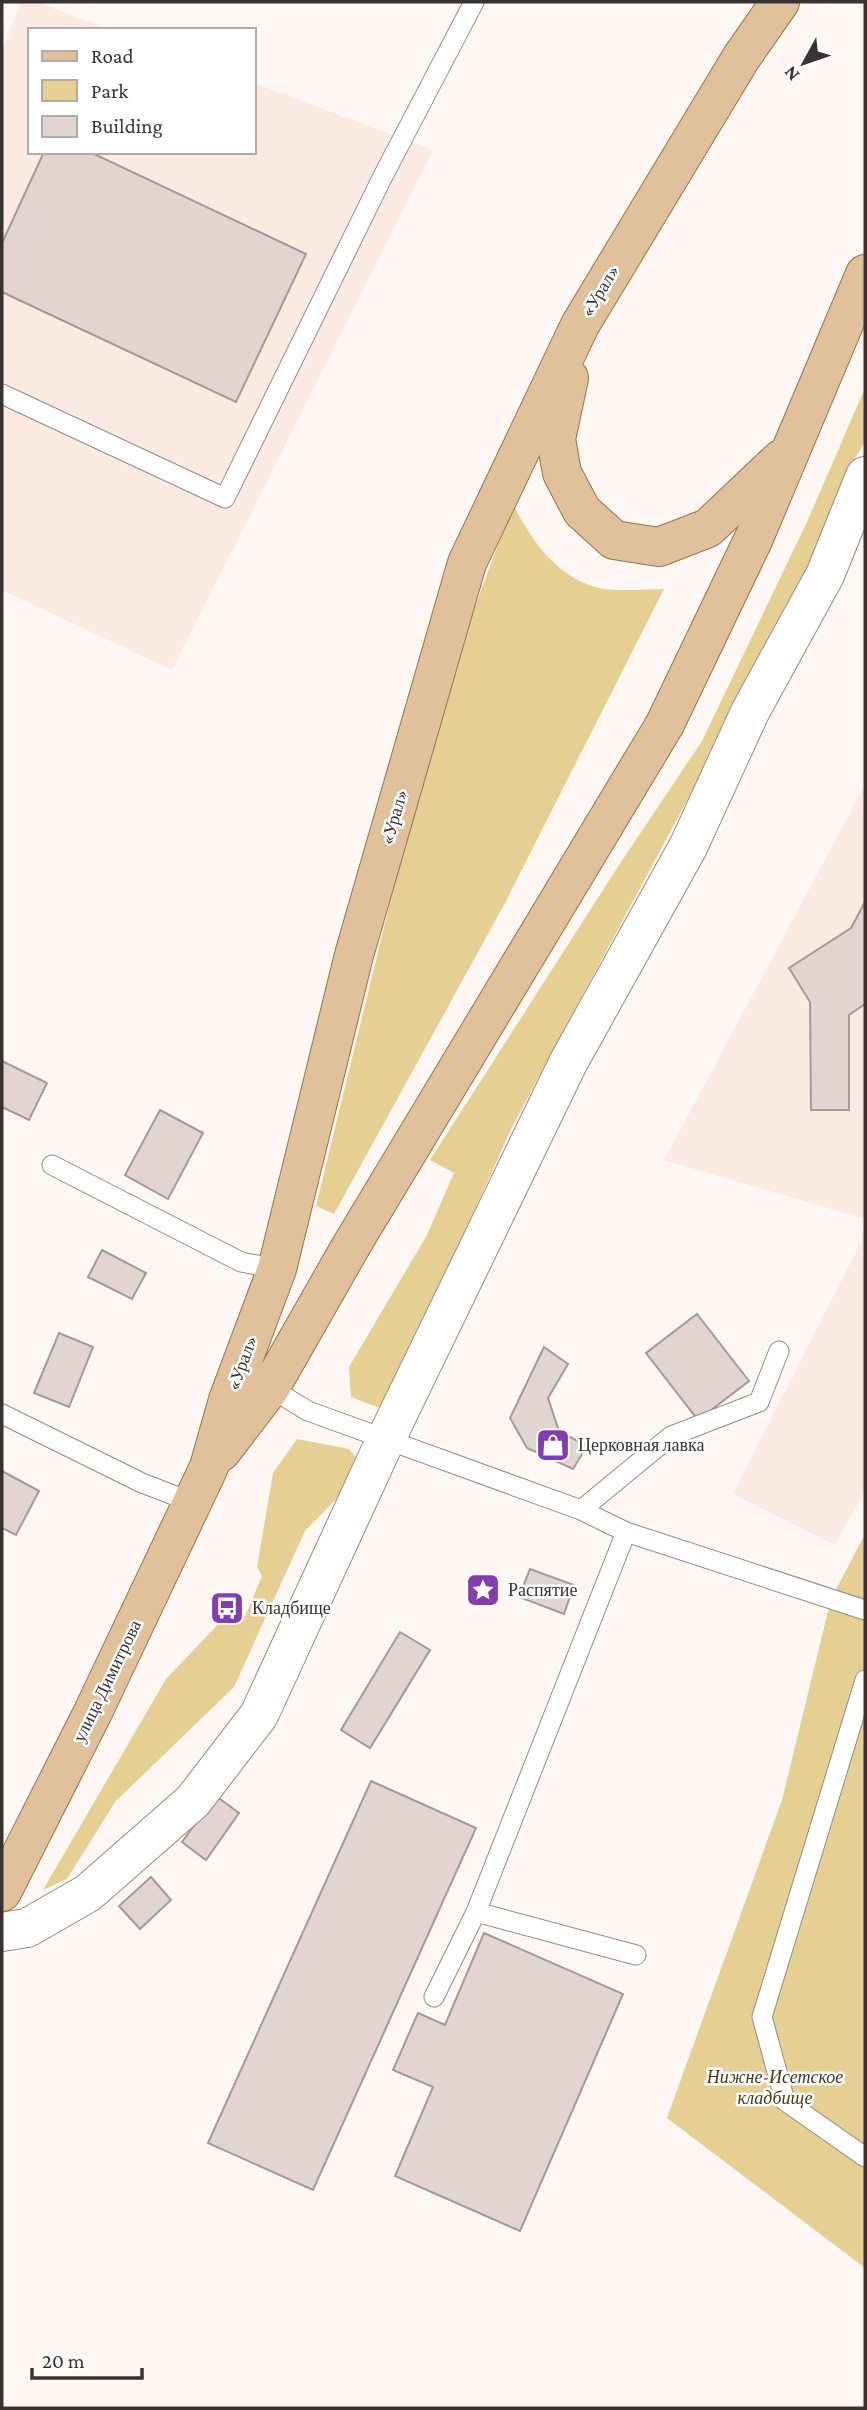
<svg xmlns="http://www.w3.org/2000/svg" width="867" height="2410" viewBox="0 0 867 2410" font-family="'Crimson Pro',serif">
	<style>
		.built { fill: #faeae1 }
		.green { fill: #e6cf93 }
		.building { fill: #e2d4d1; stroke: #a69895; stroke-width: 2 }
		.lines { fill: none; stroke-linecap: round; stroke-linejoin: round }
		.service-casing { stroke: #978b85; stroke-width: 21 }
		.minor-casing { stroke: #978b85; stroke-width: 40 }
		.primary-casing { stroke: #98744a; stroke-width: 40 }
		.service { stroke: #fff; stroke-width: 19 }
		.minor { stroke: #fff; stroke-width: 38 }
		.primary { stroke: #e0c19b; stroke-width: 38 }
		.labels { text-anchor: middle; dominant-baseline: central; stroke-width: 5; stroke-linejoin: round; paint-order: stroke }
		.street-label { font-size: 18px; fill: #383330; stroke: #fff }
		.poi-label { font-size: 18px; fill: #383330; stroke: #fff; text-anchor: start }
		.park-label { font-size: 18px; font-style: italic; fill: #453814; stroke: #fff }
	</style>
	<rect width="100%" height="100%" fill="#fff7f3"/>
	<!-- built -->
	<path class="built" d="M21,2h15l75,28h-81v122h224v-69l179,67 -261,520 -170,-80v-538z
		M865,785v434l-201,-59z
		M865,1234v256l-30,55 -102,-51z"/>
	<!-- green -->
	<path class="green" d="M865,388v53l-18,32 -21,68 -314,586 -127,283 -34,-13 -2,-30 78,-132 27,-62 -24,-13 189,-295 83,-124 105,-219z
		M513,504c19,37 43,73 86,84 20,4 45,1 65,1l-159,314 -171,311 -18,-8 121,-496z
		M297,1439l52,10 17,20 -61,62 -71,156 -119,115 -48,77 -24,11 123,-211 58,-61 20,1 18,-43 -5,-9 16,-94z
		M865,1534v734l-198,-150 115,-318 49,-201z"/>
	<!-- building -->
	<path class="building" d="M44,152h46l216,102 -70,148 -234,-110v-49z
		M865,902v102l-16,11v95h-38l-1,-108 -21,-34 62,-40z
		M2,1061l45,22 -18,37 -27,-13z
		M160,1110l43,23 -35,66 -43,-24z
		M102,1250l44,23 -14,26 -44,-22z
		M697,1314l52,67 -51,39 -52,-67z
		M59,1333l34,14 -24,60 -35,-14z
		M544,1347l24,17 -20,34 11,33 28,15 -14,23 -46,-21 -17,-30z
		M2,1471l37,20 -23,44 -14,-7z
		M530,1569l44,16 -10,29 -45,-17z
		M400,1632l30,18 -60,98 -29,-18z
		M371,1781l105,47 -163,362 -105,-47z
		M216,1796l23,17 -33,47 -24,-18z
		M151,1877l20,23 -31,29 -21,-23z
		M484,1933l139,61 -103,237 -125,-55 38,-89 -40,-17 25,-57 27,12z"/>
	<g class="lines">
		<!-- service casing -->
		<g class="service-casing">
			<path id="service" d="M2,394l223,104 157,-320 92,-176
				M52,1165l189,97 36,7
				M270,1388l38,23 273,99 45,22 239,78
				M2,1414l140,69 52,20
				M581,1510l90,-74 88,-34 20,-51
				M865,1680l-103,337 23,84 80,56
				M476,1912l160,43
				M434,1997l42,-85 150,-380"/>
		</g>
		<!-- minor casing -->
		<g class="minor-casing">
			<path id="minor" d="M2,1932l25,-4 61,-35 105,-92 66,-86 126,-274 183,-378 120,-216 62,-135 75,-137 40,-99"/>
		</g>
		<!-- primary casing -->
		<g class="primary-casing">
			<path id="primary" d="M569,378l-13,61 6,34 20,38 32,29 45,7 49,-19 73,-69
				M221,1452l49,-64 81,-142 314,-522 89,-186 111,-264
				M2,1892l91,-180 116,-245 19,-67 49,-131 77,-314 113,-392 113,-238 161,-267 39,-56"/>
		</g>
		<!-- service -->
		<use href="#service" class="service"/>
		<!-- minor -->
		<use href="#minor" class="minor"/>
		<!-- primary -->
		<use href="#primary" class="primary"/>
	</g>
	<!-- icons -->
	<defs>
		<g id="shop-square" transform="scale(1.75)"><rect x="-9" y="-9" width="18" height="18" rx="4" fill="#843db0" stroke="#fff"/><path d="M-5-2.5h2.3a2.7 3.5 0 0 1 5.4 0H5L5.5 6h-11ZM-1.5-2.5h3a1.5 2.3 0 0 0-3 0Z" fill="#fff"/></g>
		<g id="sight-square" transform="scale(1.75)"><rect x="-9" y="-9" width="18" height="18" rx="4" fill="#843db0" stroke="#fff"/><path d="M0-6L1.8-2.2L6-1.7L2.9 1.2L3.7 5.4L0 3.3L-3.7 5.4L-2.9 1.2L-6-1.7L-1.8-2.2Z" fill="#fff"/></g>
		<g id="bus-square" transform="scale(1.75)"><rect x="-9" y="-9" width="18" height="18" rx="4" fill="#843db0" stroke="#fff"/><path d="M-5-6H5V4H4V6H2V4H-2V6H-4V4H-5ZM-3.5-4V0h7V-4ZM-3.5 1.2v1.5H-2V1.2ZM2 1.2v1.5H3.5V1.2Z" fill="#fff"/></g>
	</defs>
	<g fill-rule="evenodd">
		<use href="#shop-square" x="553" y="1445"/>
		<use href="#sight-square" x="483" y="1590"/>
		<use href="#bus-square" x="227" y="1608"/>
	</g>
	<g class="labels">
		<!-- street labels -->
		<g class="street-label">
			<text transform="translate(600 291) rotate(-59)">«Урал»</text>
			<text transform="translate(394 817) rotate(-74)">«Урал»</text>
			<text transform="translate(242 1363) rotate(-70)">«Урал»</text>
			<text transform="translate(107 1681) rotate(-64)">улица Димитрова</text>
		</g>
		<!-- poi labels -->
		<g class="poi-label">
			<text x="578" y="1445">Церковная лавка</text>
			<text x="508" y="1590">Распятие</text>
			<text x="252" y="1608">Кладбище</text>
		</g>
		<!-- park labels -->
		<g class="park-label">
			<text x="775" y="2077">Нижне-Исетское<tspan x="775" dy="21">кладбище</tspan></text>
		</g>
	</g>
	<!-- border -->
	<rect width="867" height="2410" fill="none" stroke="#383330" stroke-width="7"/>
	<!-- legend -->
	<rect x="28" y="28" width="228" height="126" fill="#ffffff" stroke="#afadac" stroke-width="2"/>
	<rect x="42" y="51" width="35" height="10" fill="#e0c19b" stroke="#afadac" stroke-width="2"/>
	<text x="91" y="63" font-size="21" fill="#383330">Road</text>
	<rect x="42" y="80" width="35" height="21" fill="#e6cf93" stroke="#afadac" stroke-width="2"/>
	<text x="91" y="98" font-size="21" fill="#383330">Park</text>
	<rect x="42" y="116" width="35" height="21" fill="#e2d4d1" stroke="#afadac" stroke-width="2"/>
	<text x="91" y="133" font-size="21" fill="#383330">Building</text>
	<!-- north arrow -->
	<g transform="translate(804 63) rotate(230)" stroke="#ffffff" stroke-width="5" paint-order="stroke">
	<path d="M0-5L12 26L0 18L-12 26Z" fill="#383330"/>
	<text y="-10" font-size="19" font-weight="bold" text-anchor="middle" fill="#383330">N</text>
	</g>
	<!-- scale -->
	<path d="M32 2368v10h110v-10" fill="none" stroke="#383330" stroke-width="3.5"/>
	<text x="42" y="2368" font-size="21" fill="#383330" stroke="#ffffff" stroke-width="5" paint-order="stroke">20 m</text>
</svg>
